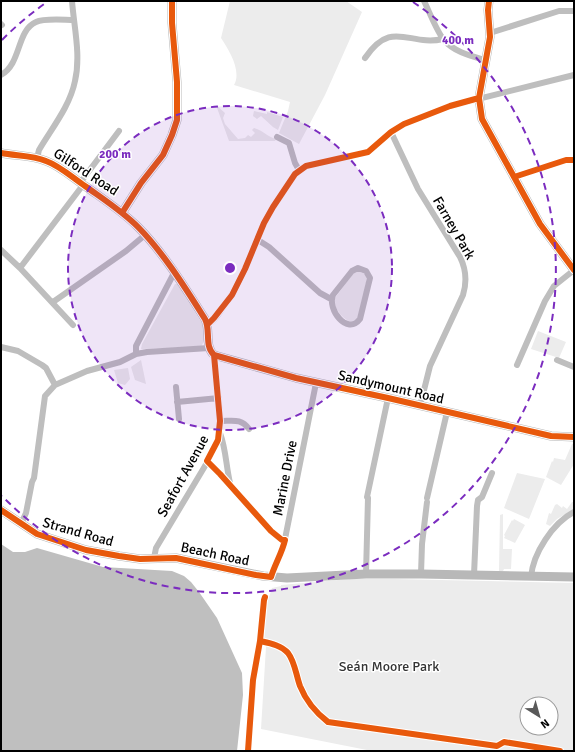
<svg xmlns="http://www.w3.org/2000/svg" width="575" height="752" viewBox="0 0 575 752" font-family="Signika,sans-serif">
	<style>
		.green { fill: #ececec; fill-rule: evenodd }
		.water { fill: #bfbfbf }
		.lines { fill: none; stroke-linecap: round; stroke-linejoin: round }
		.street { stroke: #bebebe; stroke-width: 6 }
		.secondary { stroke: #b8b8b8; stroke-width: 9 }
		.cycleway-casing { stroke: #fff; stroke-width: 8 }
		.cycleway { stroke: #e8590c; stroke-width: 6 }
		.ring { fill: none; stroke: #7b2cbf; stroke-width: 2; stroke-dasharray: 7 5 }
		.labels { text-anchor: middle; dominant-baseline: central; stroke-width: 3; stroke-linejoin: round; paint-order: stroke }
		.street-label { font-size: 14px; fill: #000; stroke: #fff }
		.park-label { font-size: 14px; fill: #333; stroke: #fff }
		.centre { fill: #7b2cbf; stroke: #fff; stroke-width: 2 }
		.ring-label { font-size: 12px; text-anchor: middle; font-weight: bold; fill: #7b2cbf; stroke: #fff; stroke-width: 3; stroke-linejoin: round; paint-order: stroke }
	</style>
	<rect width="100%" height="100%" fill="#fff"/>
	<!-- green -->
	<path class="green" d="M230,1h116l16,11 -37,83 -26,49 -20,-11 9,-22 2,-9 -56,-17c8,-14 -5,-35 -13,-47z
		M216,105l9,8 -2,5 2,6 13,15 7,-1 3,-3 3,2 4,-4 -3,-3 2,-2c8,2 14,9 22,11l-1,2h-46z
		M254,111l13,3v-2l16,5 -5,13 -5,-3 -12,-11 -4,3 -4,-3z
		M355,271h3l7,3 2,3 -7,38 -3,4 -7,3c-9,-5 -16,-13 -15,-24z
		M175,284h2l28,44v11l-4,8 -60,2 1,-5z
		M538,331l28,11 -7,16 -28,-9z
		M141,360l5,24 -11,-4 -4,-13z
		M128,368l2,11 -5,6 -7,-2 -4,-13z
		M572,444h2v20l-13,21 -15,-8 6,-16 1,1 1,-4 11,2z
		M517,473l28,6 -16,40 -25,-11z
		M572,502h2v7l-17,10 -7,7 -4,-2 3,-11 2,1 4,-9 2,-1 5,4 1,-2 4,3z
		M503,514v35h9l-1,20h-7l-1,2h-4l1,-56z
		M514,519l11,6 -10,18 -11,-5 1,-2 -1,-1 8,-15 1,1z
		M350,579h44l180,4v168h-202l-111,-22 5,-82 -4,-12 3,-32v-3l4,-3 3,-9 9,-2v-1zM527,704h24v24h-24z"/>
	<!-- water -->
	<path class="water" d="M1,544l12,8h12l12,-4 66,19 69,4 12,5 7,6 8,10 18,26 25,55 1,22 -6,56h-236z"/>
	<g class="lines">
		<!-- street -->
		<path class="street" d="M424,1c5,10 13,31 20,39 10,12 27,16 41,20
			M1,24l1,1
			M490,33l69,-22h15
			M365,58c27,-40 44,-11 78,-19
			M1,75c21,-12 15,-44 35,-53 8,-4 28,-2 38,-2
			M391,132l27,57 42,68c6,12 7,25 3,38l-33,71 -10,40
			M277,137l12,6 6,20 4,7
			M37,158l2,-8c13,-22 31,-44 36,-69 6,-26 -1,-54 -3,-80
			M514,177l52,-17h8
			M80,183l39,-52
			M258,240l11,7 51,46 11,6
			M1,250l19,18 53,57
			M20,268l63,-83
			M358,268l8,3 4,7 -10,41c-13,17 -33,-10 -27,-24l19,-24z
			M53,302l73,-51 19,-16
			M208,324c7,-3 12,-12 16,-18 19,-26 27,-55 40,-83 5,-11 11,-20 18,-30 7,-11 12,-20 24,-27l62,-14 23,-20 13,-8 46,-18 124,-31
			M1,347l17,4 24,14 4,3 9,17
			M136,354v-8l38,-73
			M557,360l17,7
			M517,365l28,-64 9,-15 20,-16
			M176,387l3,32
			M177,402l42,-4
			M220,421c13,0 21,-3 29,8
			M220,433c6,16 6,33 10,50
			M207,461l13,13 51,57 11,9h3
			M367,497l21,-99
			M427,498l20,-86
			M21,524l5,-11 6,-31 2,-4 11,-82 10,-11 32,-14 33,-9 16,-8 11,-2 62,-4
			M154,558l2,-10 49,-82 13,-26 2,-9v-16l-6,-60
			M366,574l2,-76
			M421,574l1,-30 5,-42
			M474,575l3,-69 1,-6 4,-3 10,-24
			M271,577l3,-10 9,-18 33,-166
			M531,577c2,-24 22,-54 43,-65"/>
		<!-- secondary -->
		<path class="secondary" d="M489,1l-1,9 2,27 -11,61 3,21 58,105 34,46
			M1,153c15,3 31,2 45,8 14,5 27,17 39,25 18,13 37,25 53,41 25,25 48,62 67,92 6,11 -1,27 9,36l82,23 92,20 163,38 23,1
			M122,213l19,-30 22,-28 9,-20 5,-15v-38l-5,-59v-22
			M1,510l36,24 49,16 33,6 21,3 36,-1 87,18 24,2 79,-4h55l153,3"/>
		<!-- cycleway casing -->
		<g class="cycleway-casing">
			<path id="cycleway" d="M489,1l-1,9 2,27 -11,61 3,21 58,105 34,46
				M1,153c15,3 31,2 45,8 14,5 27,17 39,25 18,13 37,25 53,41 25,25 48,62 67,92 6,11 -1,27 9,36l82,23 92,20 163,38 23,1
				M514,177l52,-17h8
				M122,213l19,-30 22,-28 9,-20 5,-15v-38l-5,-59v-22
				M208,324l6,-6 18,-23 13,-26 19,-46 9,-16 22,-33 11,-8 62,-14 23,-20 13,-8 46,-18 29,-8
				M1,510l36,24 49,16 33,6 21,3 36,-1 80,17 15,2c4,-13 11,-24 14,-37h-3l-11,-9 -51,-57 -13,-13 11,-21 2,-19 -6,-66
				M260,641c9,2 21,4 28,12 7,9 8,22 12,33 6,15 15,26 28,36l169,24 7,-4 56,9
				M248,751l5,-71 7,-39 4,-41 1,-3"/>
		</g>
		<!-- cycleway -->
		<use href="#cycleway" class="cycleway"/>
	</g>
	<!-- distance rings -->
	<circle cx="230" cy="268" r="162" fill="#7b2cbf" fill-opacity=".12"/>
	<g class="ring">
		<circle cx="230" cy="268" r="162"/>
		<path d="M2 40A323 323 0 0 1 47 2M413 2A323 323 0 1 1 2 496"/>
	</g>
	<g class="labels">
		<!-- street labels -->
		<g class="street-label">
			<text transform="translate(86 172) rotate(33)">Gilford Road</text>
			<text transform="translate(454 228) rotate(60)">Farney Park</text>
			<text transform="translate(391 387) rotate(13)">Sandymount Road</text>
			<text transform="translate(183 476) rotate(-61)">Seafort Avenue</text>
			<text transform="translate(285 478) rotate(-79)">Marine Drive</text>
			<text transform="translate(78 532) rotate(16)">Strand Road</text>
			<text transform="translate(215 554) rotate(12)">Beach Road</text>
		</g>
		<!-- park labels -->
		<g class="park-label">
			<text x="389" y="666">Seán Moore Park</text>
		</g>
	</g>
	<circle cx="230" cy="268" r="6" class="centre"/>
	<g class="ring-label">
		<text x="458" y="44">400 m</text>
		<text x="115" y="158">200 m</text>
	</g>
	<!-- border -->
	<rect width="575" height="752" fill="none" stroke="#000000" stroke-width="4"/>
	<!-- north arrow -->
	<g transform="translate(539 716) rotate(143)"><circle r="19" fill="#ffffff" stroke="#999999"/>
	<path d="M0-3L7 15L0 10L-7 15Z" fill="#595959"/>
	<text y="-6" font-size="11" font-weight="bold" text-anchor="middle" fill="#000000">N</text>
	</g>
</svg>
